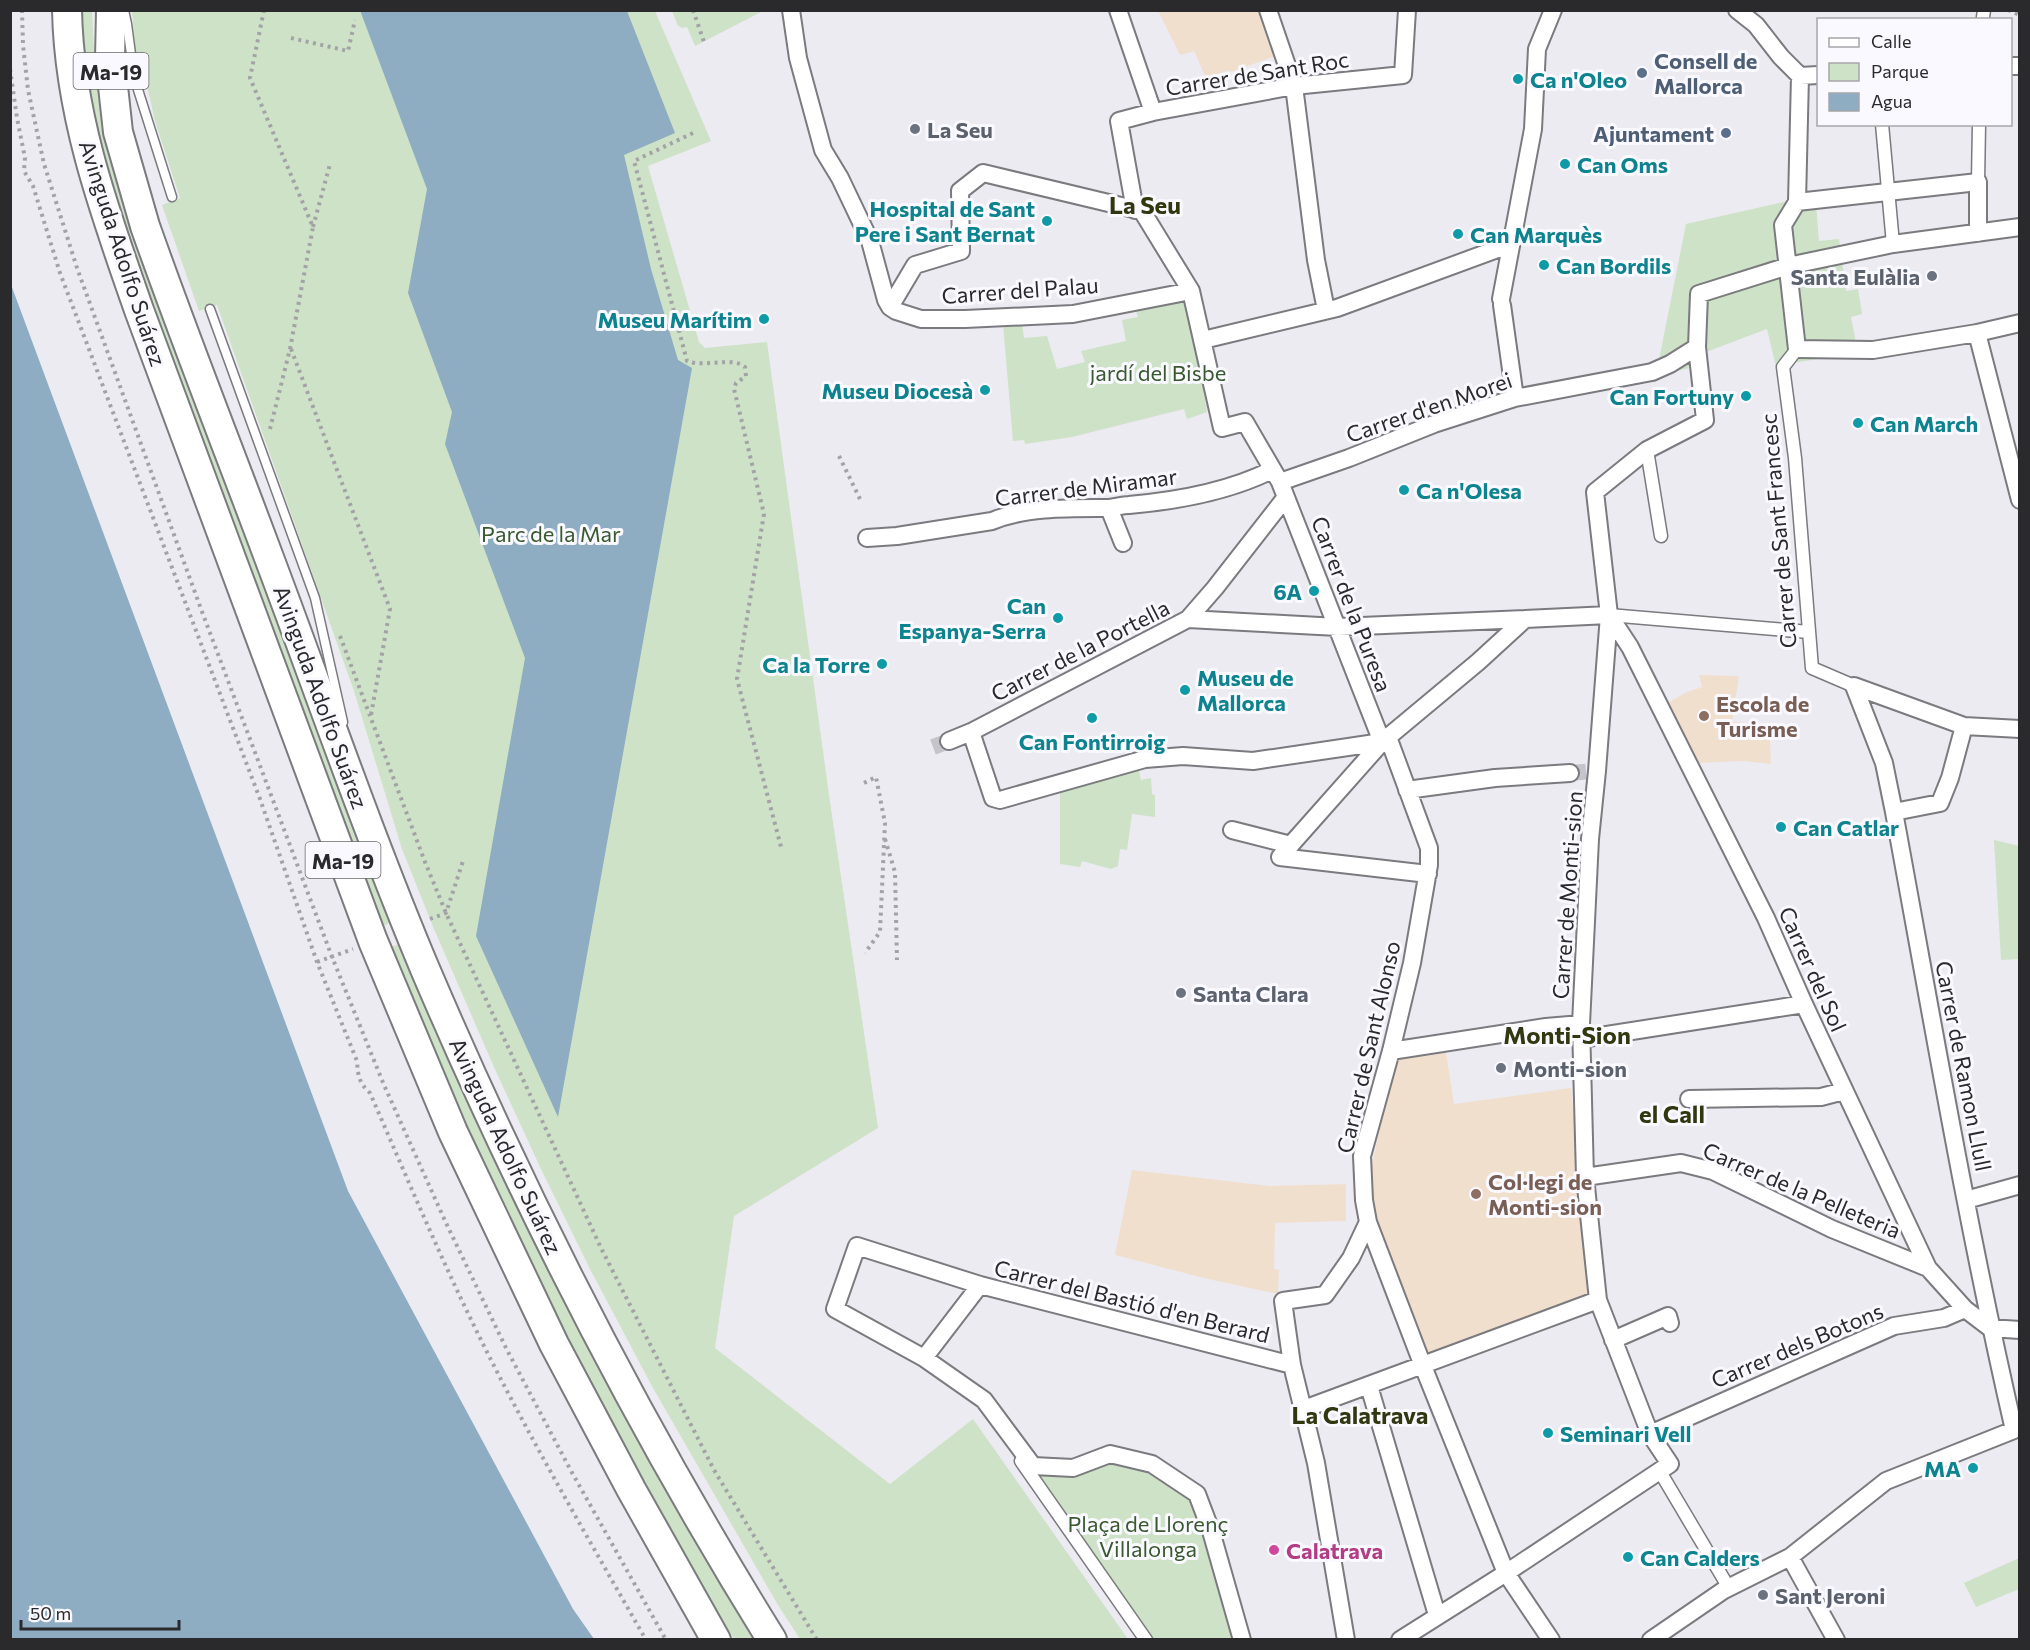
<svg xmlns="http://www.w3.org/2000/svg" width="2030" height="1650" viewBox="0 0 2030 1650" font-family="Commissioner,sans-serif">
	<style>
		.education { fill: #f1dfce }
		.green { fill: #cde2c6 }
		.water { fill: #8eacc2 }
		.lines { fill: none; stroke-linecap: round; stroke-linejoin: round }
		.minor-tunnel { stroke: #c5c4ca; stroke-width: 16; stroke-dasharray: 16 8; stroke-linecap: butt }
		.service-casing { stroke: #7a7a7f; stroke-width: 11 }
		.pedestrian-casing { stroke: #7a7a7f; stroke-width: 15 }
		.minor-casing { stroke: #7a7a7f; stroke-width: 20 }
		.trunk-casing { stroke: #7a7a7f; stroke-width: 32 }
		.path { stroke: #a3a2a7; stroke-width: 4; stroke-dasharray: 3 4.5; stroke-linecap: butt }
		.service { stroke: #fff; stroke-width: 8 }
		.pedestrian { stroke: #fff; stroke-width: 12 }
		.minor { stroke: #fff; stroke-width: 16 }
		.trunk { stroke: #fff; stroke-width: 28 }
		.service-dot { fill: #5c6f8a; stroke: #f9f9ff; stroke-width: 2 }
		.culture-dot { fill: #0f9aa8; stroke: #f9f9ff; stroke-width: 2 }
		.worship-dot { fill: #6b7280; stroke: #f9f9ff; stroke-width: 2 }
		.education-dot { fill: #8d6e63; stroke: #f9f9ff; stroke-width: 2 }
		.hotel-dot { fill: #d1479c; stroke: #f9f9ff; stroke-width: 2 }
		.labels { text-anchor: middle; dominant-baseline: central; stroke-width: 6; stroke-linejoin: round; paint-order: stroke }
		.shield { fill: #f9f9ff; stroke: #68686b; stroke-width: 1.5 }
		.shield-label { font-size: 21px; font-weight: bold; fill: #2a2a2c }
		.service-label { font-size: 22px; font-weight: bold; fill: #4e5e75; stroke: #f9f9ff; text-anchor: start }
		.street-label { font-size: 22px; fill: #2a2a2c; stroke: #f9f9ff }
		.culture-label { font-size: 22px; font-weight: bold; fill: #0d838f; stroke: #f9f9ff; text-anchor: start }
		.worship-label { font-size: 22px; font-weight: bold; fill: #5b616d; stroke: #f9f9ff; text-anchor: start }
		.park-label { font-size: 22px; fill: #3a592f; stroke: #f9f9ff }
		.education-label { font-size: 22px; font-weight: bold; fill: #785e54; stroke: #f9f9ff; text-anchor: start }
		.hotel-label { font-size: 22px; font-weight: bold; fill: #b23c85; stroke: #f9f9ff; text-anchor: start }
		.neighbourhood-label { font-size: 24px; font-weight: bold; fill: #313810; stroke: #f9f9ff }
	</style>
	<rect width="100%" height="100%" fill="#ecebf2"/>
	<!-- education -->
	<path class="education" d="M1158,11h104l16,44 -47,17 -2,-2 -23,8 -12,-27 -14,4z
		M1699,675l40,1 -7,46 37,2 2,40 -28,-3 -46,2 -28,-61 18,-10 15,-5z
		M1445,1046l9,58 117,-16 22,210 -163,60 -59,-152 -3,-24 29,-128z
		M1132,1170l138,16 76,-2v37l-71,2 -1,46 5,1 -1,24 -70,-15 -93,-24z"/>
	<!-- green -->
	<path class="green" d="M80,11h12l2,41 8,51 289,819 -8,4 -263,-711c-11,-37 -23,-74 -30,-112 -5,-31 -8,-62 -10,-92z
		M132,11h523l56,130 -63,25 51,176 6,6 62,-6 62,453 49,333 -144,88 -19,132 175,136 83,-65 155,220h-328l-22,-34 -125,-217 -63,-119 -49,-100 -47,-102 -60,-138 -32,-80 -48,-158 -137,-386 -18,6 -37,-106 18,-7 -25,-77 -8,-35 -9,-17 -3,-21z
		M763,11l-68,35 -8,-19 -4,1 -5,-2 -6,-15z
		M1804,201l12,3 3,37 20,-2 7,52 12,-2 4,25 -11,3 5,26 -3,11 -62,9 -14,8 -10,-42 -61,23 -6,14 -35,7 -6,-13 27,-136 97,-22z
		M1185,300l11,42 11,70 -20,7 -3,-10 -112,28 -47,7 -1,-4 -11,1 -10,-117 19,-1 2,15 23,-2 10,33 28,-7 -4,-11 45,-10 -4,-21 16,-3 -4,-12z
		M1138,767l3,13 10,-2 1,16 3,1v22l-23,-3 -5,36 -7,-1 -2,17 -7,3 -29,-8 -2,6 -20,-3v-71z
		M1994,840l25,6v113l-18,1z
		M400,944c100,241 219,473 356,695h-22c-132,-221 -246,-452 -343,-692z
		M1110,1454l42,10 45,30 45,145h-96l-112,-159 -1,-14z
		M2019,1558v31l-43,18 -12,-24z"/>
	<!-- water -->
	<path class="water" d="M362,10l265,1 48,122 -51,22 27,114 27,91 14,8 -134,749 -82,-181 49,-278 -80,-214 7,-32 -44,-119 19,-104 -66,-176z
		M10,282l338,909 225,418 21,30h-583z"/>
	<g class="lines">
		<!-- minor-tunnel -->
		<path class="minor-tunnel" d="M933,747l16,-6
			M1570,773l23,-2"/>
		<!-- service casing -->
		<g class="service-casing">
			<path id="service" d="M124,10l3,14 7,53 38,120
				M210,309l105,289 28,124"/>
		</g>
		<!-- pedestrian casing -->
		<g class="pedestrian-casing">
			<path id="pedestrian" d="M1983,17l1,-7
				M1882,124l11,120
				M1978,182l1,-58
				M1797,349l-14,18 12,91 17,210 42,18
				M1647,450l14,86
				M1609,615l200,17
				M1021,1461l125,179
				M1659,1470l70,118"/>
		</g>
		<!-- minor casing -->
		<g class="minor-casing">
			<path id="minor" d="M791,10l7,48 25,92 17,28 30,63 16,59 4,7 6,4 25,8h44l108,-5 118,-23
				M1118,10l35,102
				M1268,10l26,76 22,174 10,50
				M1737,10l19,15 25,32 19,19 18,-1
				M2010,66h10
				M1800,76l-3,126 -14,23 14,124 76,1 104,-17 43,-10
				M1797,202l181,-20v51
				M1135,210l-16,-89 34,-9 141,-26 109,-11 4,-65
				M1501,299l32,-170 4,-80 16,-39
				M1502,305l13,93
				M890,307l25,-42 46,-14 -1,-60 23,-18 159,38 49,80 31,137 23,-6 35,60 102,260 -129,19 -70,-5 -38,3 -145,41 -7,-2 -22,-66
				M1977,333l43,167
				M1203,340l134,-32 174,-64
				M1280,482l69,-24 85,-34 81,-26 137,-26 18,-8 27,-17
				M1109,508l14,35
				M867,538l30,-2 95,-15c33,-14 79,-13 114,-13 8,0 15,-3 23,-3 46,-4 101,-14 143,-35
				M1609,615l21,32 136,271 38,86 124,264 37,41 25,19 30,2
				M1188,619l150,8 187,-8
				M1854,686l110,40 -14,52 -10,25 -46,9 -10,-49z
				M1964,726l56,3
				M1388,737l41,111v17l-17,98 -21,88 -29,105 2,44 4,22 55,144 83,207 45,67
				M949,741l22,-9 217,-113 27,-31 71,-91
				M1407,790l88,-12 75,-5
				M1232,830l59,15
				M1280,857l102,-115 96,-80 47,-43 84,-4
				M1280,857l148,17
				M1581,1039l223,-35
				M1391,1051l155,-24 35,-3
				M1689,1099l132,-2 23,-6
				M1585,1177l96,-14 32,8 119,58 96,39
				M1966,1200l54,-15
				M980,1285l-123,-39 -22,63 89,49 60,42 49,66 40,2 37,-14 42,10 45,30 14,37 31,109
				M1613,1340l55,-24 2,7
				M924,1358l56,-73 312,80
				M1369,1386l68,229
				M1304,1409l294,-109
				M1650,1434l244,-108 50,-8 21,-9
				M1790,1557l46,83
				M1346,1640l-30,-177 -24,-98 -9,-64 42,-6 26,-37 17,-36
				M1400,1640l106,-67 164,-109 -20,-30 -52,-134 -13,-123 -4,-153 9,-185 7,-68 12,-156 -14,-123 52,-42 58,-30 -8,-73 2,-53 89,-28 105,-22 127,-17
				M1651,1640l73,-50 66,-33 96,-76 128,-51c-47,-204 -82,-412 -120,-618"/>
		</g>
		<!-- trunk casing -->
		<g class="trunk-casing">
			<path id="trunk" d="M67,10c2,105 38,203 72,300l234,631 80,191 101,212 77,145 85,151
				M111,10l-1,49 8,73 27,94c39,111 82,219 123,329 52,138 100,278 157,414 99,232 214,457 347,671"/>
		</g>
		<!-- path -->
		<path class="path" d="M22,10l1,35 5,45 16,74 33,104 124,341 131,348 52,128 62,138 60,125 64,121 96,171
			M264,10l-14,68 63,149 -23,122 -20,80
			M693,10l11,32
			M2008,10l12,5
			M291,38l57,13 7,-31
			M10,69l7,49 8,40 -1,13 9,15 27,87 200,526 57,163 40,99c1,15 2,22 13,32 38,87 75,176 118,261 49,97 104,191 158,286
			M693,133l-59,28 53,200c19,7 45,-5 58,6l1,9 -10,7 -2,6 30,125 -27,165 44,168
			M313,227l17,-63
			M291,349l99,260 -19,106
			M839,456l21,43
			M340,636l85,226 21,51 155,335 113,222 103,170
			M864,783l12,-6 9,46 -5,109 -15,21
			M885,839l10,33 2,88
			M430,919l16,-6 18,-55
			M317,962l36,-13"/>
		<!-- service -->
		<use href="#service" class="service"/>
		<!-- pedestrian -->
		<use href="#pedestrian" class="pedestrian"/>
		<!-- minor -->
		<use href="#minor" class="minor"/>
		<!-- trunk -->
		<use href="#trunk" class="trunk"/>
	</g>
	<!-- markers -->
	<g class="service-dot">
		<circle cx="1642" cy="73" r="6"/>
		<circle cx="1726" cy="133" r="6"/>
	</g>
	<g class="culture-dot">
		<circle cx="1518" cy="79" r="6"/>
		<circle cx="1565" cy="164" r="6"/>
		<circle cx="1047" cy="221" r="6"/>
		<circle cx="1458" cy="234" r="6"/>
		<circle cx="1544" cy="265" r="6"/>
		<circle cx="764" cy="319" r="6"/>
		<circle cx="985" cy="390" r="6"/>
		<circle cx="1746" cy="396" r="6"/>
		<circle cx="1858" cy="423" r="6"/>
		<circle cx="1404" cy="490" r="6"/>
		<circle cx="1314" cy="591" r="6"/>
		<circle cx="1058" cy="618" r="6"/>
		<circle cx="882" cy="664" r="6"/>
		<circle cx="1185" cy="690" r="6"/>
		<circle cx="1092" cy="718" r="6"/>
		<circle cx="1781" cy="827" r="6"/>
		<circle cx="1548" cy="1433" r="6"/>
		<circle cx="1973" cy="1468" r="6"/>
		<circle cx="1628" cy="1557" r="6"/>
	</g>
	<g class="worship-dot">
		<circle cx="915" cy="129" r="6"/>
		<circle cx="1932" cy="276" r="6"/>
		<circle cx="1181" cy="993" r="6"/>
		<circle cx="1501" cy="1068" r="6"/>
		<circle cx="1763" cy="1595" r="6"/>
	</g>
	<g class="education-dot">
		<circle cx="1704" cy="716" r="6"/>
		<circle cx="1476" cy="1194" r="6"/>
	</g>
	<circle class="hotel-dot" cx="1274" cy="1550" r="6"/>
	<g class="labels">
		<!-- shield labels -->
		<g class="shield">
			<rect x="73.5" y="53" width="75" height="36" rx="4.5"/>
			<rect x="305.5" y="842" width="75" height="36" rx="4.5"/>
		</g>
		<g class="shield-label">
			<text x="111" y="71">Ma-19</text>
			<text x="343" y="860">Ma-19</text>
		</g>
		<!-- service labels -->
		<g class="service-label">
			<text x="1654" y="60">Consell de<tspan x="1654" dy="25">Mallorca</tspan></text>
			<text x="1714" y="133" text-anchor="end">Ajuntament</text>
		</g>
		<!-- street labels -->
		<g class="street-label">
			<text transform="translate(1257 73) rotate(-9)">Carrer de Sant Roc</text>
			<text transform="translate(123 253) rotate(72)">Avinguda Adolfo Suárez</text>
			<text transform="translate(1020 290) rotate(-4)">Carrer del Palau</text>
			<text transform="translate(1429 407) rotate(-19)">Carrer d'en Morei</text>
			<text transform="translate(1086 487) rotate(-7)">Carrer de Miramar</text>
			<text transform="translate(1778 531) rotate(-95)">Carrer de Sant Francesc</text>
			<text transform="translate(1352 604) rotate(69)">Carrer de la Puresa</text>
			<text transform="translate(1080 650) rotate(-27)">Carrer de la Portella</text>
			<text transform="translate(321 697) rotate(70)">Avinguda Adolfo Suárez</text>
			<text transform="translate(1567 895) rotate(-86)">Carrer de Monti-sion</text>
			<text transform="translate(1813 969) rotate(66)">Carrer del Sol</text>
			<text transform="translate(1368 1047) rotate(-77)">Carrer de Sant Alonso</text>
			<text transform="translate(1964 1066) rotate(79)">Carrer de Ramon Llull</text>
			<text transform="translate(506 1146) rotate(65)">Avinguda Adolfo Suárez</text>
			<text transform="translate(1802 1190) rotate(23)">Carrer de la Pelleteria</text>
			<text transform="translate(1132 1301) rotate(14)">Carrer del Bastió d'en Berard</text>
			<text transform="translate(1797 1345) rotate(-23)">Carrer dels Botons</text>
		</g>
		<!-- culture labels -->
		<g class="culture-label">
			<text x="1530" y="79">Ca n'Oleo</text>
			<text x="1577" y="164">Can Oms</text>
			<text x="1035" y="208" text-anchor="end">Hospital de Sant<tspan x="1035" dy="25">Pere i Sant Bernat</tspan></text>
			<text x="1470" y="234">Can Marquès</text>
			<text x="1556" y="265">Can Bordils</text>
			<text x="752" y="319" text-anchor="end">Museu Marítim</text>
			<text x="973" y="390" text-anchor="end">Museu Diocesà</text>
			<text x="1734" y="396" text-anchor="end">Can Fortuny</text>
			<text x="1870" y="423">Can March</text>
			<text x="1416" y="490">Ca n'Olesa</text>
			<text x="1302" y="591" text-anchor="end">6A</text>
			<text x="1046" y="605" text-anchor="end">Can<tspan x="1046" dy="25">Espanya-Serra</tspan></text>
			<text x="870" y="664" text-anchor="end">Ca la Torre</text>
			<text x="1197" y="677">Museu de<tspan x="1197" dy="25">Mallorca</tspan></text>
			<text x="1092" y="741" text-anchor="middle">Can Fontirroig</text>
			<text x="1793" y="827">Can Catlar</text>
			<text x="1560" y="1433">Seminari Vell</text>
			<text x="1961" y="1468" text-anchor="end">MA</text>
			<text x="1640" y="1557">Can Calders</text>
		</g>
		<!-- worship labels -->
		<g class="worship-label">
			<text x="927" y="129">La Seu</text>
			<text x="1920" y="276" text-anchor="end">Santa Eulàlia</text>
			<text x="1193" y="993">Santa Clara</text>
			<text x="1513" y="1068">Monti-sion</text>
			<text x="1775" y="1595">Sant Jeroni</text>
		</g>
		<!-- park labels -->
		<g class="park-label">
			<text x="1158" y="372">jardí del Bisbe</text>
			<text x="551" y="533">Parc de la Mar</text>
			<text x="1148" y="1523">Plaça de Llorenç<tspan x="1148" dy="25">Villalonga</tspan></text>
		</g>
		<!-- education labels -->
		<g class="education-label">
			<text x="1716" y="703">Escola de<tspan x="1716" dy="25">Turisme</tspan></text>
			<text x="1488" y="1181">Col·legi de<tspan x="1488" dy="25">Monti-sion</tspan></text>
		</g>
		<!-- hotel labels -->
		<g class="hotel-label">
			<text x="1286" y="1550">Calatrava</text>
		</g>
		<!-- neighbourhood labels -->
		<g class="neighbourhood-label">
			<text x="1145" y="204">La Seu</text>
			<text x="1567" y="1034">Monti-Sion</text>
			<text x="1672" y="1113">el Call</text>
			<text x="1360" y="1414">La Calatrava</text>
		</g>
	</g>
	<!-- border -->
	<rect width="2030" height="1650" fill="none" stroke="#2a2a2c" stroke-width="24"/>
	<!-- legend -->
	<rect x="1817" y="18" width="195" height="108" fill="#f9f9ff" stroke="#a6a6ab" stroke-width="1.5"/>
	<rect x="1829" y="38" width="30" height="9" fill="#ffffff" stroke="#a6a6ab" stroke-width="1.5"/>
	<text x="1871" y="48" font-size="18" fill="#2a2a2c">Calle</text>
	<rect x="1829" y="63" width="30" height="18" fill="#cde2c6" stroke="#a6a6ab" stroke-width="1.5"/>
	<text x="1871" y="78" font-size="18" fill="#2a2a2c">Parque</text>
	<rect x="1829" y="93" width="30" height="18" fill="#8eacc2" stroke="#a6a6ab" stroke-width="1.5"/>
	<text x="1871" y="108" font-size="18" fill="#2a2a2c">Agua</text>
	<!-- scale -->
	<path d="M21 1620v9h158v-9" fill="none" stroke="#2a2a2c" stroke-width="3"/>
	<text x="30" y="1620" font-size="18" fill="#2a2a2c" stroke="#f9f9ff" stroke-width="4.5" paint-order="stroke">50 m</text>
</svg>
